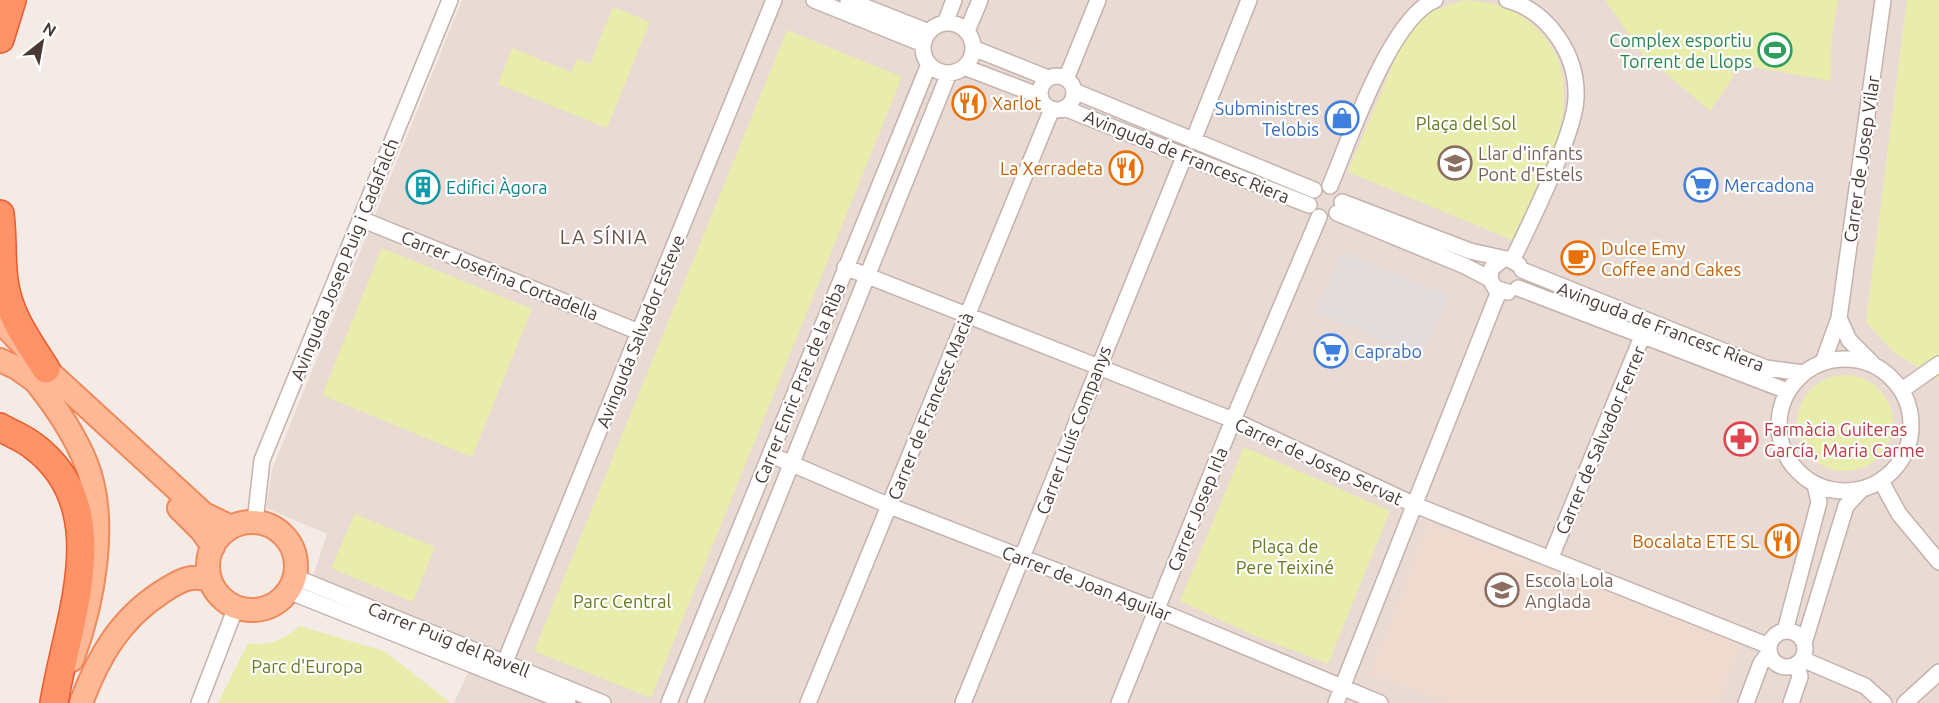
<svg xmlns="http://www.w3.org/2000/svg" width="1939" height="703" viewBox="0 0 1939 703" font-family="Ubuntu,sans-serif">
	<style>
		.residential { fill: #e9dad4 }
		.education { fill: #efdacf }
		.green { fill: #e8edac }
		.parking { fill: #e2dddc }
		.lines { fill: none; stroke-linecap: round; stroke-linejoin: round }
		.street-casing { stroke: #c4b2ab; stroke-width: 18 }
		.primary-casing { stroke: #ee8a5b; stroke-width: 26 }
		.highway-casing { stroke: #eb5a2a; stroke-width: 30 }
		.street { stroke: #fff; stroke-width: 15 }
		.primary { stroke: #ffb895; stroke-width: 22 }
		.highway { stroke: #ff9267; stroke-width: 27 }
		.labels { text-anchor: middle; dominant-baseline: central; stroke-width: 4.5; stroke-linejoin: round; paint-order: stroke }
		.leisure-label { font-size: 18px; fill: #27864d; stroke: #fff; text-anchor: end }
		.food-label { font-size: 18px; fill: #c56008; stroke: #fff; text-anchor: start }
		.shop-label { font-size: 18px; fill: #366cbe; stroke: #fff; text-anchor: start }
		.park-label { font-size: 18px; fill: #657a21; stroke: #fff }
		.education-label { font-size: 18px; fill: #785e54; stroke: #fff; text-anchor: start }
		.street-label { font-size: 18px; fill: #483935; stroke: #fff }
		.culture-label { font-size: 18px; fill: #0d838f; stroke: #fff; text-anchor: start }
		.health-label { font-size: 18px; fill: #be3a42; stroke: #fff; text-anchor: start }
		.neighbourhood-label { font-size: 20px; letter-spacing: 1.5px; fill: #6c524b; stroke: #fff }
	</style>
	<rect width="100%" height="100%" fill="#f5ebe6"/>
	<!-- residential -->
	<path class="residential" d="M462,0h1445l-41,322 29,31 44,27v323h-1485l22,-49 -167,-66 18,-54 -61,-26 6,-39z"/>
	<!-- education -->
	<path class="education" d="M1428,522l313,122 -22,59h-272l-78,-29z"/>
	<!-- green -->
	<path class="green" d="M1464,0c34,3 52,7 77,33 53,55 1,150 -24,209l-169,-70 55,-132 18,-25z
		M1605,0h233l-6,37 -2,44 -98,-18 1,14 -23,34 -69,-59z
		M1907,0h32v380l-44,-27 -29,-31z
		M613,7l37,15 -43,106 -109,-44 14,-36 59,24 6,-13 13,5z
		M787,30l115,47 -251,621 -117,-47z
		M382,248l150,61 -60,148 -150,-62z
		M1797 423a48 48 0 1 1 96 0a48 48 0 1 1-96 0Z
		M1244,447l146,64 -62,153 -75,-29 -73,-34z
		M355,514l80,33 -22,55 -82,-34z
		M300,626l84,25 67,52h-233l30,-60c22,3 35,-3 52,-17z"/>
	<!-- parking -->
	<path class="parking" d="M1342,252l106,43 -27,61 -106,-45z"/>
	<g class="lines">
		<!-- street casing -->
		<g class="street-casing">
			<path id="street" d="M814,0l109,44
				M848,0l81,32
				M1507,0c42,11 71,56 69,98 -1,36 -47,127 -64,163
				M945,23l9,-23
				M923 48a25 25 0 1 1 50 0a25 25 0 1 1-50 0Z
				M967,31l13,-31
				M973,48l75,30
				M964,67l76,29
				M1040 93a17 17 0 1 1 34 0a17 17 0 1 1-34 0Z
				M1066,79l32,-79
				M1074,91l240,99
				M1064,108l245,97
				M1193,141l56,-141
				M1330,186c19,-45 60,-168 105,-186
				M1342,202l128,49 41,9 8,5
				M1337,213l128,53 25,13
				M361,219l278,113
				M1502,260l-11,9 -1,10 5,9 13,4
				M845,267l388,153 182,85 354,141
				M1522,270l244,98 37,5
				M1518,288l269,103
				M1839,318l10,22 23,23
				M1779 425a66 66 0 1 1 132 0a66 66 0 1 1-132 0Z
				M1823,362l16,-44 44,-318
				M1902,390l37,-26
				M771,455l119,51 267,104 223,93
				M1881,481l18,33 40,48
				M255,522l7,-62 188,-460
				M1551,557l95,-230
				M295,577l308,126
				M288,591l280,112
				M1785,631l34,-129 -4,-17
				M1769 649a18 18 0 1 1 36 0a18 18 0 1 1-36 0Z
				M1804,643l42,-137 15,-16
				M1802,659l63,27 19,17
				M505,662l269,-662
				M199,703l37,-96
				M669,703l260,-639
				M695,703l254,-630
				M808,703l244,-594
				M963,703l221,-546
				M1119,703l114,-283 86,-203
				M1336,703l163,-412
				M1746,703l15,-40 8,-10
				M1791,703l9,-26 -3,-13
				M1905,703l34,-31"/>
		</g>
		<!-- primary casing -->
		<g class="primary-casing">
			<path id="primary" d="M0,321l46,48 158,145 27,13
				M0,360l17,8 28,20
				M33,378c21,26 40,53 53,85 23,57 7,141 -14,197
				M179,508l23,23 11,16
				M208 566a44 44 0 1 1 88 0a44 44 0 1 1-88 0Z
				M81,703c17,-46 39,-84 81,-111 17,-11 28,-18 48,-12"/>
		</g>
		<!-- highway casing -->
		<g class="highway-casing">
			<path id="highway" d="M0,39l12,-39
				M0,214c3,22 1,45 4,66 4,34 24,61 42,89
				M0,427c10,6 23,11 32,18 86,62 35,175 22,258"/>
		</g>
		<!-- street -->
		<use href="#street" class="street"/>
		<!-- primary -->
		<use href="#primary" class="primary"/>
		<!-- highway -->
		<use href="#highway" class="highway"/>
	</g>
	<!-- icons -->
	<defs>
		<g id="stadium-ring" transform="scale(1.725)"><circle r="9.5" fill="#fff" stroke="#2e9e5b" stroke-width="1.5"/><path d="M0-5a6.5 5 0 1 0 0 10a6.5 5 0 1 0 0-10ZM-3.5-1.8h7v3.6h-7Z" fill="#2e9e5b"/></g>
		<g id="restaurant-ring" transform="scale(1.725)"><circle r="9.5" fill="#fff" stroke="#e8710a" stroke-width="1.5"/><path d="M-5-6h1v4h1v-4h1v4h1v-4h1v5L-1.5 .5V6h-2V.5L-5-1ZM5-6V6H3V1.5H1.5Q1.5-4 5-6Z" fill="#e8710a"/></g>
		<g id="shop-ring" transform="scale(1.725)"><circle r="9.5" fill="#fff" stroke="#3f7fe0" stroke-width="1.5"/><path d="M-5-2.5h2.3a2.7 3.5 0 0 1 5.4 0H5L5.5 6h-11ZM-1.5-2.5h3a1.5 2.3 0 0 0-3 0Z" fill="#3f7fe0"/></g>
		<g id="school-ring" transform="scale(1.725)"><circle r="9.5" fill="#fff" stroke="#8d6e63" stroke-width="1.5"/><path d="M0-5L7-2L0 1L-7-2ZM-4 1L0 2.5L4 1V4Q0 6-4 4Z" fill="#8d6e63"/></g>
		<g id="supermarket-ring" transform="scale(1.725)"><circle r="9.5" fill="#fff" stroke="#3f7fe0" stroke-width="1.5"/><path d="M-6-5.5h2.5l.6 2H6L4.5 2H-2.5L-4.4-4H-6ZM-1.5 3.2a1.3 1.3 0 1 0 .1 0ZM3 3.2a1.3 1.3 0 1 0 .1 0Z" fill="#3f7fe0"/></g>
		<g id="building-ring" transform="scale(1.725)"><circle r="9.5" fill="#fff" stroke="#0f9aa8" stroke-width="1.5"/><path d="M-4-6H4V6H1V3H-1V6H-4ZM-2.5-4.3h1.7v1.8h-1.7ZM.8-4.3h1.7v1.8H.8ZM-2.5-1h1.7V.8h-1.7ZM.8-1h1.7V.8H.8Z" fill="#0f9aa8"/></g>
		<g id="cafe-ring" transform="scale(1.725)"><circle r="9.5" fill="#fff" stroke="#e8710a" stroke-width="1.5"/><path d="M-5.5-4.5H6V0H3Q3 3.5 0 3.5H-2.5Q-5.5 3.5-5.5 0ZM3-3.2v2h1.7v-2ZM-6 4.5H4V6H-6Z" fill="#e8710a"/></g>
		<g id="pharmacy-ring" transform="scale(1.725)"><circle r="9.5" fill="#fff" stroke="#e0444e" stroke-width="1.5"/><path d="M-2-6h4v4h4v4h-4v4h-4v-4h-4v-4h4Z" fill="#e0444e"/></g>
	</defs>
	<g fill-rule="evenodd">
		<use href="#stadium-ring" x="1775" y="50"/>
		<use href="#restaurant-ring" x="969" y="103"/>
		<use href="#shop-ring" x="1342" y="118"/>
		<use href="#school-ring" x="1455" y="163"/>
		<use href="#restaurant-ring" x="1126" y="168"/>
		<use href="#supermarket-ring" x="1701" y="185"/>
		<use href="#building-ring" x="423" y="187"/>
		<use href="#cafe-ring" x="1578" y="258"/>
		<use href="#supermarket-ring" x="1331" y="351"/>
		<use href="#pharmacy-ring" x="1741" y="439"/>
		<use href="#restaurant-ring" x="1782" y="541"/>
		<use href="#school-ring" x="1502" y="590"/>
	</g>
	<g class="labels">
		<!-- leisure labels -->
		<g class="leisure-label">
			<text x="1752" y="40">Complex esportiu<tspan x="1752" dy="21">Torrent de Llops</tspan></text>
		</g>
		<!-- food labels -->
		<g class="food-label">
			<text x="992" y="103">Xarlot</text>
			<text x="1103" y="168" text-anchor="end">La Xerradeta</text>
			<text x="1601" y="248">Dulce Emy<tspan x="1601" dy="21">Coffee and Cakes</tspan></text>
			<text x="1759" y="541" text-anchor="end">Bocalata ETE SL</text>
		</g>
		<!-- shop labels -->
		<g class="shop-label">
			<text x="1319" y="108" text-anchor="end">Subministres<tspan x="1319" dy="21">Telobis</tspan></text>
			<text x="1724" y="185">Mercadona</text>
			<text x="1354" y="351">Caprabo</text>
		</g>
		<!-- park labels -->
		<g class="park-label">
			<text x="1466" y="123">Plaça del Sol</text>
			<text x="1285" y="546">Plaça de<tspan x="1285" dy="21">Pere Teixiné</tspan></text>
			<text x="622" y="601">Parc Central</text>
			<text x="307" y="666">Parc d'Europa</text>
		</g>
		<!-- education labels -->
		<g class="education-label">
			<text x="1478" y="153">Llar d'infants<tspan x="1478" dy="21">Pont d'Estels</tspan></text>
			<text x="1525" y="580">Escola Lola<tspan x="1525" dy="21">Anglada</tspan></text>
		</g>
		<!-- street labels -->
		<g class="street-label">
			<text transform="translate(1187 156) rotate(22)">Avinguda de Francesc Riera</text>
			<text transform="translate(1861 159) rotate(-82)">Carrer de Josep Vilar</text>
			<text transform="translate(344 259) rotate(-68)">Avinguda Josep Puig i Cadafalch</text>
			<text transform="translate(500 275) rotate(22)">Carrer Josefina Cortadella</text>
			<text transform="translate(1661 326) rotate(21)">Avinguda de Francesc Riera</text>
			<text transform="translate(640 331) rotate(-68)">Avinguda Salvador Esteve</text>
			<text transform="translate(799 383) rotate(-68)">Carrer Enric Prat de la Riba</text>
			<text transform="translate(930 406) rotate(-68)">Carrer de Francesc Macià</text>
			<text transform="translate(1073 430) rotate(-69)">Carrer Lluís Companys</text>
			<text transform="translate(1600 440) rotate(-67)">Carrer de Salvador Ferrer</text>
			<text transform="translate(1319 461) rotate(25)">Carrer de Josep Servat</text>
			<text transform="translate(1197 509) rotate(-68)">Carrer Josep Irla</text>
			<text transform="translate(1087 583) rotate(21)">Carrer de Joan Aguilar</text>
			<text transform="translate(449 639) rotate(22)">Carrer Puig del Ravell</text>
		</g>
		<!-- culture labels -->
		<g class="culture-label">
			<text x="446" y="187">Edifici Àgora</text>
		</g>
		<!-- health labels -->
		<g class="health-label">
			<text x="1764" y="429">Farmàcia Guiteras<tspan x="1764" dy="21">García, Maria Carme</tspan></text>
		</g>
		<!-- neighbourhood labels -->
		<g class="neighbourhood-label">
			<text x="604" y="236">LA SÍNIA</text>
		</g>
	</g>
	<!-- north arrow -->
	<g transform="translate(42 42) rotate(31)" stroke="#ffffff" stroke-width="4.5" paint-order="stroke">
	<path d="M0-4.5L10 22L0 15L-10 22Z" fill="#483935"/>
	<text y="-9" font-size="16" font-weight="bold" text-anchor="middle" fill="#483935">N</text>
	</g>
</svg>
